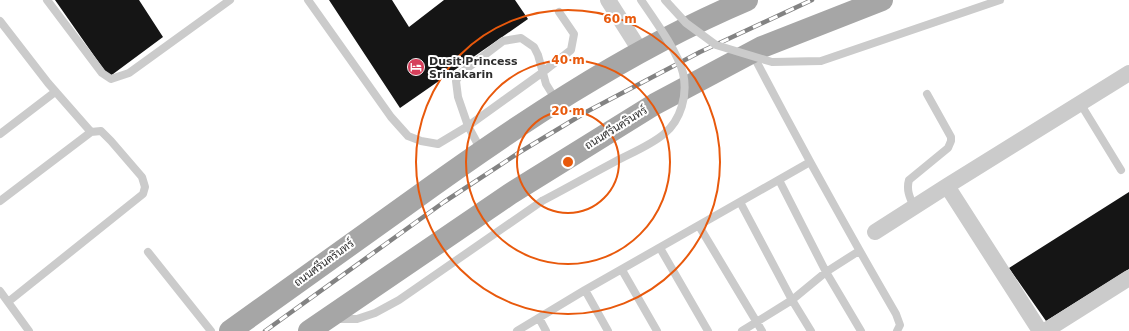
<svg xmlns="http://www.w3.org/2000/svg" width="1129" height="331" viewBox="0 0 1129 331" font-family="'DejaVu Sans',Sarabun,sans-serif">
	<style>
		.building { fill: #151515 }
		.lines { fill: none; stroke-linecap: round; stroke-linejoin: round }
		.lane { stroke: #cbcbcb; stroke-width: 8 }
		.street { stroke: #cbcbcb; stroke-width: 16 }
		.primary { stroke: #a6a6a6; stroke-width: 22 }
		.rail-casing { stroke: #838383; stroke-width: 4.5 }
		.rail { stroke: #fff; stroke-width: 3; stroke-dasharray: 9; stroke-linecap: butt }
		.lane-bridge { stroke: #cbcbcb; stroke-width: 8 }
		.ring { fill: none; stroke: #e8590c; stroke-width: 2 }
		.labels { text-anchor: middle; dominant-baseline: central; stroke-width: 4; stroke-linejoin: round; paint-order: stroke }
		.poi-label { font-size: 11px; font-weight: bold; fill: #2e2e2e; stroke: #fff; text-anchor: start }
		.street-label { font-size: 11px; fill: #2e2e2e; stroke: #fff }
		.centre { fill: #e8590c; stroke: #fff; stroke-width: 2 }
		.ring-label { font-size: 12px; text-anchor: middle; font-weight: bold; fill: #e8590c; stroke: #fff; stroke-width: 4; stroke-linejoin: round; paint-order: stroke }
	</style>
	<rect width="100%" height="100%" fill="#fff"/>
	<!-- building -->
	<path class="building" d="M55,0h84l24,37 -54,40z
		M329,0h63l17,27 35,-27h71l13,19 -128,89z
		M1129,192v77l-83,52 -37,-53z"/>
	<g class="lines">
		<!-- lane -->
		<path class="lane" d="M47,0l55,73 9,6 18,-6 101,-73
			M308,0l83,117 17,19 13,5 17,3 30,-18 75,-54 28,-22 3,-16 -15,-22
			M0,21l48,62 43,49
			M752,53c46,88 94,175 144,261l4,11 -3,6
			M1080,103l41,67
			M0,134l55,-42
			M481,150l-13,-24 -10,-29 -2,-16 5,-8 42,-32 18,-3 13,9 4,8 8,29 10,16
			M779,180l47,92 35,59
			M0,201l91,-69 10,-1 10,10 31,36 3,10 -2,7 -135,108
			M740,202l52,98 19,31
			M914,207c-4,-9 -8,-17 -5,-27l39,-32 3,-7v-4l-24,-43
			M699,226l63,105
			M660,248l48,83
			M148,252l63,79
			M622,270l35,61
			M585,290l23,41
			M0,291l29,40
			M539,318l7,13
			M336,319h21l18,-6 24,-13 143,-99
			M517,331l68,-41 225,-128
			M742,331l50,-31 34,-28 33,-21"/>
		<!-- street -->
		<path class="street" d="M608,0l33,52
			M947,186l93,145
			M875,232l72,-46 182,-113
			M1045,331l84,-53"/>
		<!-- primary -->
		<path class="primary" d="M230,331c59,-42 118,-84 176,-126 108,-78 218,-153 341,-205
			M309,331l201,-137 145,-90 107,-57 120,-47"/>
		<!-- rail casing -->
		<g class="rail-casing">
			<path id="rail" d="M265,331l179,-129 76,-50 68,-41 112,-59 112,-52"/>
		</g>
		<!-- rail -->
		<use href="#rail" class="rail"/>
		<!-- lane-bridge -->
		<path class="lane-bridge" d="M665,0l21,23 30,22 56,17 49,-1 179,-61
			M542,201c27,-14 53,-29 80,-43 14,-7 30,-14 42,-24 17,-14 24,-39 19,-61 -5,-21 -29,-54 -42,-73"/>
	</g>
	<!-- distance rings -->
	<g class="ring">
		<circle cx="568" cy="162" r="51"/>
		<circle cx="568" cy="162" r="102"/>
		<circle cx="568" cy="162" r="152"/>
	</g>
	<!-- icons -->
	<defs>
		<g id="hotel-disc" transform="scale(0.9)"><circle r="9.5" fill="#d63f5b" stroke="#fff"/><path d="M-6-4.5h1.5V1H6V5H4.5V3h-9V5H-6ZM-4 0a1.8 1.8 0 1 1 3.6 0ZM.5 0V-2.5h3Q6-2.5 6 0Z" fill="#fff"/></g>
	</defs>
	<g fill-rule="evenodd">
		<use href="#hotel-disc" x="416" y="67"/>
	</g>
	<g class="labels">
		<!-- poi labels -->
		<g class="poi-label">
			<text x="429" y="61">Dusit Princess<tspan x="429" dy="13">Srinakarin</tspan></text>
		</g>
		<!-- street labels -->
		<g class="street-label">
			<text transform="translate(616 128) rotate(-32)">ถนนศรีนครินทร์</text>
			<text transform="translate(324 263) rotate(-36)">ถนนศรีนครินทร์</text>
		</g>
	</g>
	<circle cx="568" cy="162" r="6" class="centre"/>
	<g class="ring-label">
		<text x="620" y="23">60 m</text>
		<text x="568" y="64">40 m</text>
		<text x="568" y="115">20 m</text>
	</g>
</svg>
